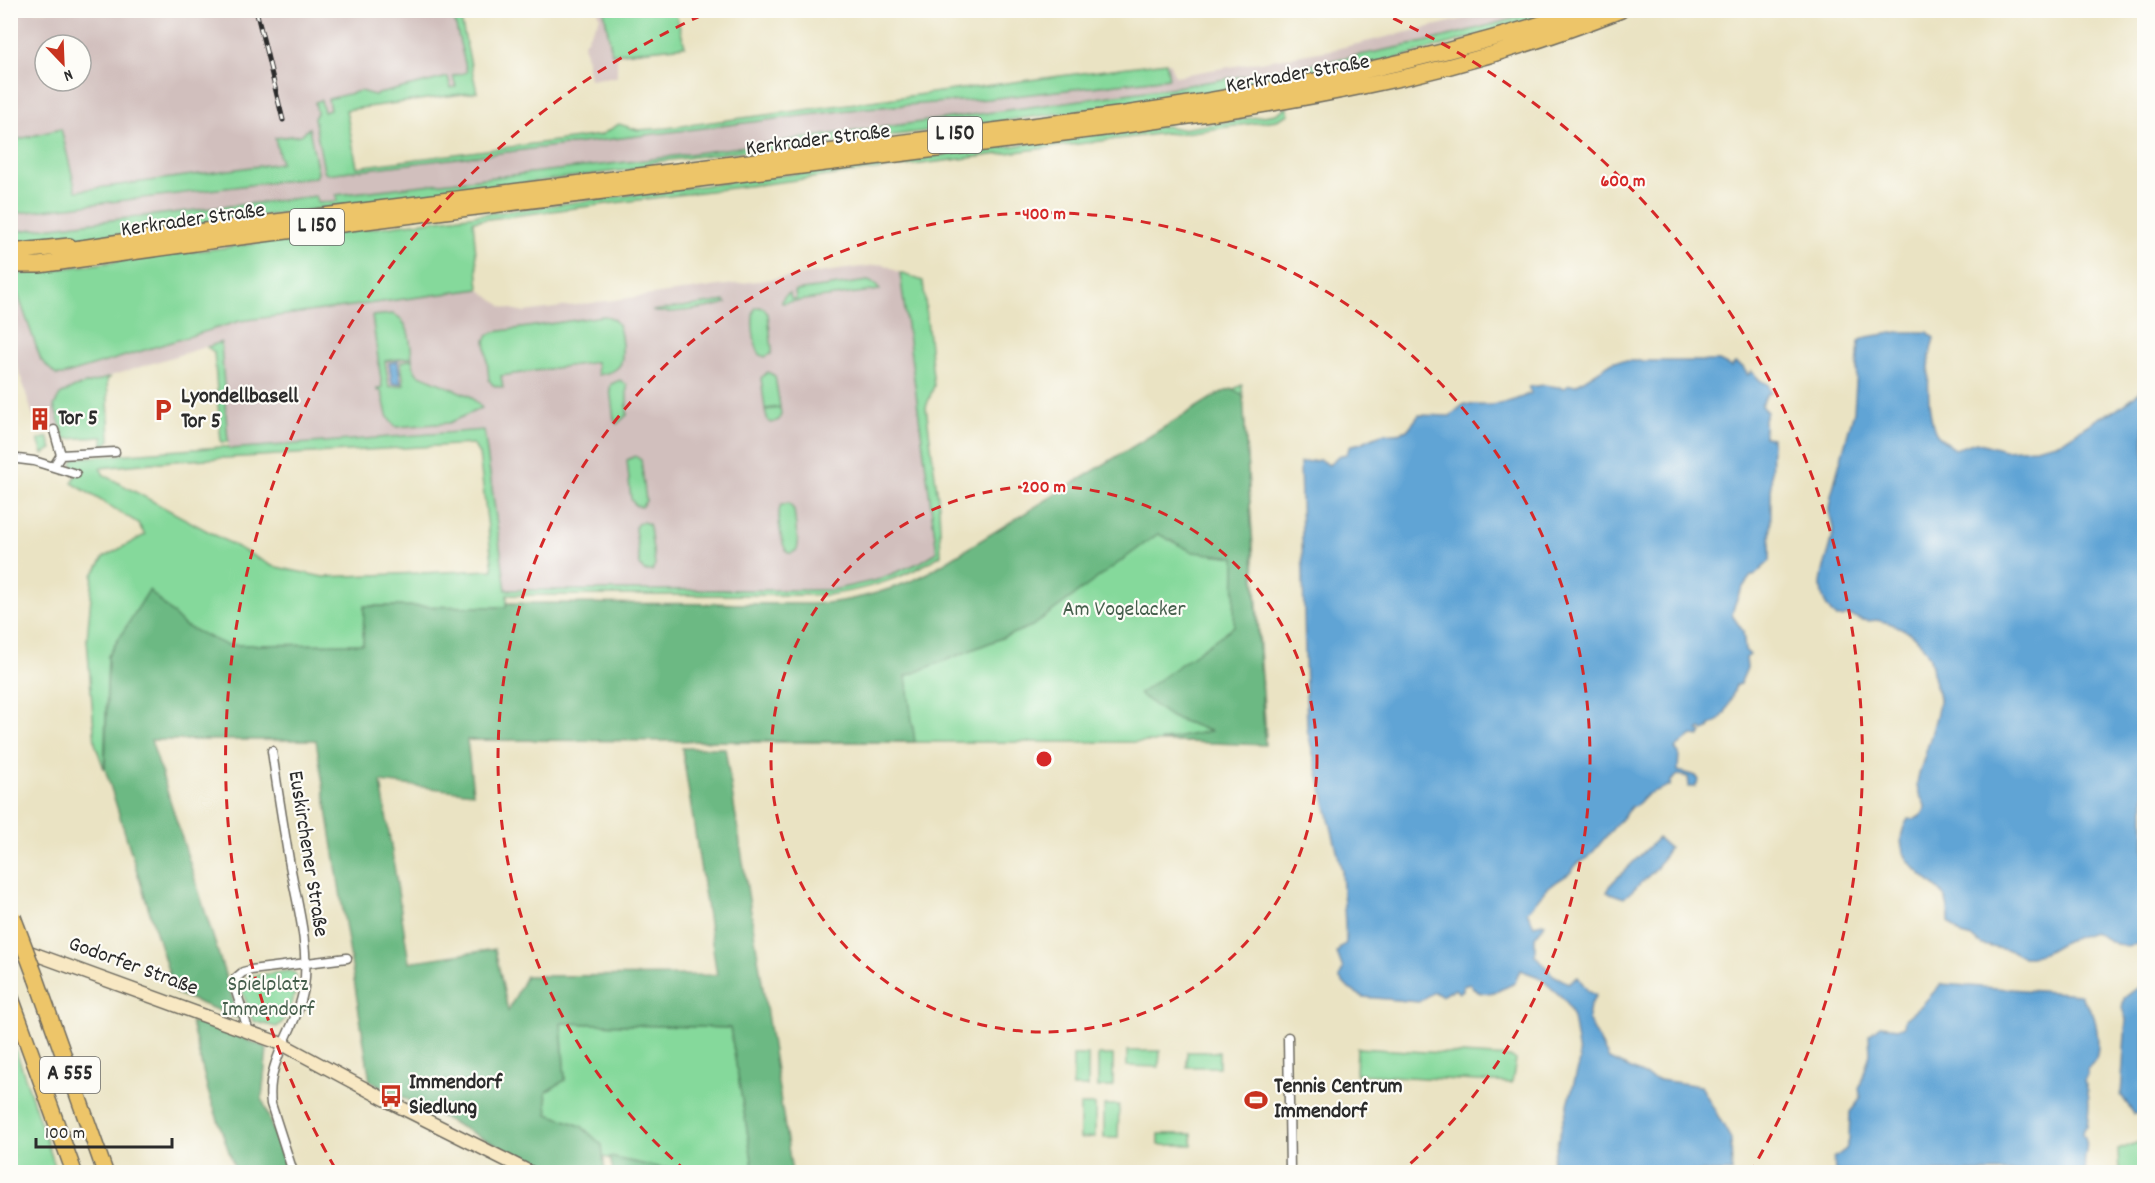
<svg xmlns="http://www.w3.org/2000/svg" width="2155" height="1183" viewBox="0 0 2155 1183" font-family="Dekko,sans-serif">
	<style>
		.industrial { fill: #d1bfbd; fill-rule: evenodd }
		.green { fill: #85d99b; stroke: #588263; stroke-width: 1.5; fill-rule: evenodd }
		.forest { fill: #6cb983; stroke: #4c7257; stroke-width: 1.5 }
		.water { fill: #60a4d5; stroke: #466880; stroke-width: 1.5 }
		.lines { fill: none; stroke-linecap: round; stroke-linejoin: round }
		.street-casing { stroke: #6e6b60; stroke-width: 11 }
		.secondary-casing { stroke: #6e6b60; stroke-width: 15 }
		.highway-casing { stroke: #6e6b60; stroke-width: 18 }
		.street { stroke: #fff; stroke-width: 8 }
		.secondary { stroke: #f8e8c3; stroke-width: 12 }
		.highway { stroke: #edc569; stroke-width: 15 }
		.rail-casing { stroke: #2b2b2b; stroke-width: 5 }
		.rail { stroke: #fdfcf7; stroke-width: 3; stroke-dasharray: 9; stroke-linecap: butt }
		.highway-bridge-casing { stroke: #6e6b60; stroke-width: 18; stroke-linecap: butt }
		.highway-bridge { stroke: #edc569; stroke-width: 15 }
		.ring { fill: none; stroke: #d62828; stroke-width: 3; stroke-dasharray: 10 8 }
		.labels { text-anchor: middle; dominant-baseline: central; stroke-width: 4.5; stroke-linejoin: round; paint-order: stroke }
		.shield { fill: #fdfcf7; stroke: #6a6a68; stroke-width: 1.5 }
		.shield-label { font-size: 21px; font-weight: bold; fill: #2b2b2b }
		.street-label { font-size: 22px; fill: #2b2b2b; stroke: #fdfcf7 }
		.poi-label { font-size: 22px; font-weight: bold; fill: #2b2b2b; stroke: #fdfcf7; text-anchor: start }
		.park-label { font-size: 22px; fill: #465f4d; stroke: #fdfcf7 }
		.centre { fill: #d62828; stroke: #fdfcf7; stroke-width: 3 }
		.ring-label { font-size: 18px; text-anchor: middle; font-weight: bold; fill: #d62828; stroke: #fdfcf7; stroke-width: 4.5; stroke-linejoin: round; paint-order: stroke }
	</style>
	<rect width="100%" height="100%" fill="#fdfcf7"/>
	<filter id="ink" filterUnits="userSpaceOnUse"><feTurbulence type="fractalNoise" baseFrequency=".0167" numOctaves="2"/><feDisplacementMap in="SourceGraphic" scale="12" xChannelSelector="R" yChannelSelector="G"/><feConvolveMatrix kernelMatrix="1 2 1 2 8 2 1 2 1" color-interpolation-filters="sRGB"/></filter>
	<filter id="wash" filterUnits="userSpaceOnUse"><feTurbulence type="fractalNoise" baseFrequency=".008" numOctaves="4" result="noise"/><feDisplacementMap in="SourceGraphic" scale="24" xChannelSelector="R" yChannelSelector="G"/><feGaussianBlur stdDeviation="1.35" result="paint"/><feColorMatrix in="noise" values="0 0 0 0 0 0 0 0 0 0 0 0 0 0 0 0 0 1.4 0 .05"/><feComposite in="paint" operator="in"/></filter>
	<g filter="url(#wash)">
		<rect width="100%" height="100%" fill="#eae3c3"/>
		<!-- industrial -->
		<path class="industrial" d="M675,10l10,36 -68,9v22l-27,2 -6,-36 16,-25 -2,-7z
			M11,11h448l18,81 -131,18 11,57 244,-32 18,-11 19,6 29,-2 499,-66h3l6,14 156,-26 166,-39h40l-24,8 -88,23 -119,24 -131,21 -530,73 -308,35v6l-20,2 -1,-6 -305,35zM45,45h36v36h-36z
			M884,264l16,9 37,279 -16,10 -44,18 -44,10h-327l-22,-160 -255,19 -8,-107 -146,45 -21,19 7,21 -22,8 -28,-89 2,-17 -3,-8v-46l31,85 22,15 177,-54 239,-32 24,18 21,5z"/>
		<!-- green -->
		<path class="green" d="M452,10l7,1 18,81 -131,18 11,57 244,-32 18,-11 19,6 29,-2 499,-66 3,16 -181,21 -122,9 -539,66 -3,-3 -10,-53 3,-5 -2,-11 6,-2 3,12 6,-2 -2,-11 32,-8 14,4 74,-18 3,11 5,-1 -3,-11 14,-4z
			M604,11h71l10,35 -73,8z
			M1537,11h27l-176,50 -195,35 -412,54 -23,3 -17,-2 -86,11 -13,6 -631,80 -1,-16 306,-36 2,7 19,-2 -1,-6 309,-35 530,-73 131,-21 119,-24 88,-23z
			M1287,107l2,7 -12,6 -100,14 -12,-1 -692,88 6,68 -239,32 -177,54h-7l-15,-15 -30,-85 1155,-149 15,3 95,-15z
			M309,128l9,45 -2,4 -305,37v-73l50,-12 15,62 205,-28 -6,-25 26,-3z
			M900,273l23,8 11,105 -8,21 13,99 2,49c-36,23 -72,34 -114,40h-320v12l-142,-1 -2,38 -138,1 -40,-19 -36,-35 -41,65 -4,113 -9,-26 -8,-104 6,-64 11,-18 41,-22 -7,-12 -66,-40 6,-12 -5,-4 -1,-4 3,-5 146,-11h8v2l255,-19 22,160h327l44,-10 44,-18 16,-10zM473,444l6,10 14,116 -170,7 -51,-11 -168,-91 -4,-7 73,-7z
			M868,281l8,3 4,6 -98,13c-1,-5 4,-9 8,-10l1,6h5l-1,-8z
			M725,301l1,2c-13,5 -63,12 -74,8z
			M759,307l5,1 4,6 4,36 -1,4 -6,3 -5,-2c-6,-10 -10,-35 -5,-47z
			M393,314c17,7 17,27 19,43l-27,4 4,26 15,-2 -3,-23 11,-3 2,9 3,6 53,22 12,12 -33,15 -52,4c-15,-9 -9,-23 -17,-37l-3,1v-2l5,-2 -10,-71z
			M603,316c6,0 10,2 13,6 6,6 8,35 4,43 -5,7 -14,9 -22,10l-2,-13 -95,14 2,12 -10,-3 -4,-5 -4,-40 3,-5 6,-3z
			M221,342l7,100h-7l-7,-90 -7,-5z
			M768,372l7,4 5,31 -15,2 -4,-31z
			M111,377l-4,3 3,60 -7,7v-10l-38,2 -11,-33 6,-11 15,-8z
			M620,380l7,5v30l-10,9 -3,-4 -4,-31 1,-5z
			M1242,385l24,351 -7,6h-524l-23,-139c47,1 96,6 143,-3 25,-4 50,-15 73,-27l296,-179z
			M780,408l1,6 -2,6 -7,3 -4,-2 -3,-11z
			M48,437l4,12 -9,5 -5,-14z
			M635,456l6,4 5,41 -5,6 -6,-2 -4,-6 -4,-39z
			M789,503l5,7 4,35 -1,5 -5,3h-4c-7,-7 -12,-39 -7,-48z
			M643,522l6,2 1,4 5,37 -3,6h-8l-4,-6 -5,-36 2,-5z
			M289,971l6,2c5,12 -6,48 -19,54l-23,-6 -11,-31 3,-11 6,-3z
			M561,1023l169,5 24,144 -93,-4 -58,-11 -1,-12 -21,-19 -33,-12 -2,-22 19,-13z
			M10,1036h1l46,136h-46z
			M1357,1048l155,9 4,3 -4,23 -156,-9z
			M1127,1051h33l-1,16 -32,-1z
			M1187,1052h32v15h-32z
			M1073,1055h15v32h-15z
			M1098,1055h15v32h-15z
			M1080,1105h15v32l-15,1z
			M1104,1105h15l-1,33h-14z
			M1159,1134h33v11h-33z
			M2144,1140v32h-25l-1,-22z"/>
		<!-- forest -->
		<path class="forest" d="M1232,389l11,6 22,350 -105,-4 50,-10 -39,-14 -32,-23 95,-68 1,-69 -42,-5 -35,-18 -126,92 -126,50 9,66 -448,-2 6,53 -92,-11 28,180 86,-13 13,62 18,-35 191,-1 -35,-227h43l67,424h-38l-24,-144 -169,-5 4,57 -19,12 2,22 33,12 21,19 3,27h-55l-180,-91 -54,-341h-165l88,279 -64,-26 -70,-224 3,-113 41,-66 36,36 41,19 137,-1 1,-38 142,1 1,-4 303,1c40,-1 76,-12 113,-28l295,-182z
			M191,1022l34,9 42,17 -5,50 25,74h-51l-28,-81z
			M610,1157l51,11 85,4h-133z"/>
		<!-- water -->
		<path class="water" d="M1898,332h30l6,6c-7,22 -8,70 1,93 2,7 14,13 20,18l21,-7 28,8 31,-2 26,-6 39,-25 16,-7 21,-16 7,-10v559l-18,3 -10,-2 -23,-12 -28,9 -19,11 -15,5h-8l-11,-6 -30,-6 -10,-7 -11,-3 -12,-13c0,-10 -1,-23 -9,-31 -21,-20 -53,-38 -32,-72 8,1 16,-3 17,-12 0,-7 -11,-13 -7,-29 7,-25 17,-51 21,-76 1,-9 -5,-18 -6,-27 -1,-30 -25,-48 -52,-54 -6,-2 -11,1 -18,-1 -6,-2 -10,-4 -17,-5l-3,2h-8c-29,-30 -5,-54 -2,-85 1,-9 -4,-15 -4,-23 0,-4 2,-9 2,-14l23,-84 5,-70 8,-4z
			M398,361l3,22 -9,1 -3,-21z
			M1614,361h105l12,6 4,-4 7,3 6,9 3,-4 10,10 7,3 3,9 -4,1 -6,12 6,6 -3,8 1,17 7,1 -2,123 -16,15h-3c-10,12 -16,23 -19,39l11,16 2,19 5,5 -4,3 1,10 -7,16 -4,1c-5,14 -10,36 -26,40l-1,4 -5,2 -3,-2 -3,2 4,2 -2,3 -8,-1 -17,14 4,4 -1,18 18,5 3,4 -4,7h-6l-1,-10 -10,-2 -7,6 -1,5h-3c-6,5 -13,4 -19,8 -7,4 -7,11 -16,12l-44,52 -11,6 -8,10 -21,13 -21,25 7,13 8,-2 3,1 -10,13v18l18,20 15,8 10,-6 10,14 8,4 -6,11 -2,13 21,40 44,20 48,7 30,53 1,33h-183l31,-111 -7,-43 -7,-17 -27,-24 -19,-7 -5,13c-16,7 -34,19 -45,1l-7,2v4l-4,3 -4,-4 -14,7 -7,-4 -15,10 -56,-5 -14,-8 -10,-11 4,-9 -6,-16 3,-5 6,-5 -4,-72 -35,-142 -7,-266 20,-3 9,5 9,-9 8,-2 5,-9c11,0 18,-7 28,-10 8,-3 20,0 28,-5 4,-4 9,-11 12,-15l31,1 14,-12c25,3 43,1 67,-11l-2,-6 15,-2 21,3 4,-3h7z
			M1658,838l11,10 -13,21 -32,29 -17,-6 5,-9z
			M2144,983v130l-10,1 -13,-19 5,-76 -4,-11 2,-10z
			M1941,984l139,10c4,10 10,12 13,20 4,10 7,33 3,44 -2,4 -6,8 -9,12l1,3 -4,9c7,8 5,32 3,44l-3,3 -1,5c9,12 -3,26 3,38h-251l-1,-14 12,-9 3,-9 1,-28 11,-14 -2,-9 11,-35 -1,-19 11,-9 19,2 5,-2 1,-7 17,-14z"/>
	</g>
	<g filter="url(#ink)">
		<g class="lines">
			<!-- street casing -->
			<g class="street-casing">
				<path id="street" d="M54,430l7,25
					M10,458l24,3 42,13
					M54,466l7,-11 54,-3
					M272,751c5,36 11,73 17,109 7,40 21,85 15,127 -6,41 -39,73 -33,117l22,68
					M249,1032l-14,-44 1,-10 7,-6 8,-2 96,-12
					M1288,1037l2,135"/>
			</g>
			<!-- secondary casing -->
			<g class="secondary-casing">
				<path id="secondary" d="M10,945l272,99 108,58 140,70"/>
			</g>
			<!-- highway casing -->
			<g class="highway-casing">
				<path id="highway" d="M61,251l80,-12 977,-124c161,-24 312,-53 466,-105
					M10,252l59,-6
					M10,265h29l185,-26 888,-112c85,-12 171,-24 256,-42 86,-17 171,-43 253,-75
					M36,978l69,194
					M10,995l64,177"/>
			</g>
			<!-- street -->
			<use href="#street" class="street"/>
			<!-- secondary -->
			<use href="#secondary" class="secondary"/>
			<!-- highway -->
			<use href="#highway" class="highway"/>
			<!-- rail casing -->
			<g class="rail-casing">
				<path id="rail" d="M256,10l27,110"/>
			</g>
			<!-- rail -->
			<use href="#rail" class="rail"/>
			<!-- highway-bridge casing -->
			<g class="highway-bridge-casing">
				<path id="highway-bridge" d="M13,917l23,61"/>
			</g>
			<!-- highway-bridge -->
			<use href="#highway-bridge" class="highway-bridge"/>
		</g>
	</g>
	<!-- distance rings -->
	<g class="ring">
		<circle cx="1044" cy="759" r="273"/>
		<path d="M686 1171A546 546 0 1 1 1402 1171"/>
		<path d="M335 1168A819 819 0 0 1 711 11M1377 11A819 819 0 0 1 1753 1168"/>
	</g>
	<!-- icons -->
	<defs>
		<g id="parking-bare" transform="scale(1.8)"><path d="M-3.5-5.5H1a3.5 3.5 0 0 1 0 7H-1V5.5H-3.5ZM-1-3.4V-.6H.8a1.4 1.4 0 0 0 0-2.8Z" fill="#c8321e" stroke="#fdfcf7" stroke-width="2.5" paint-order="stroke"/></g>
		<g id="building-bare" transform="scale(1.8)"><path d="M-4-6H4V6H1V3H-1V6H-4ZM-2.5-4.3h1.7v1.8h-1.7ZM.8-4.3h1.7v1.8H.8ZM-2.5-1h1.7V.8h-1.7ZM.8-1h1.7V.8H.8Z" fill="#c8321e" stroke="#fdfcf7" stroke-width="2.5" paint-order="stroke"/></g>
		<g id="bus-bare" transform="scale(1.8)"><path d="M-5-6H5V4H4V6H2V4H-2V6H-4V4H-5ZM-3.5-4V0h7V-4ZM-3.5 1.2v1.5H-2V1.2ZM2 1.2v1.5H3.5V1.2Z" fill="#c8321e" stroke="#fdfcf7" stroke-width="2.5" paint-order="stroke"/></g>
		<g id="stadium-bare" transform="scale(1.8)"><path d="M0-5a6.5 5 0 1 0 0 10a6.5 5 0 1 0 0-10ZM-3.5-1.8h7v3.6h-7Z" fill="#c8321e" stroke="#fdfcf7" stroke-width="2.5" paint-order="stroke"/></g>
	</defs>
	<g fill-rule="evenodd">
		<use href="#parking-bare" x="163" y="410"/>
		<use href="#building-bare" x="40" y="419"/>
		<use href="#bus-bare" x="391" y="1096"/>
		<use href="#stadium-bare" x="1256" y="1100"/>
	</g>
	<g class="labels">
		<!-- shield labels -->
		<g class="shield">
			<rect x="928" y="117" width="54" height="36" rx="4.5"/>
			<rect x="290" y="209" width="54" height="36" rx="4.5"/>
			<rect x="40" y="1057" width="60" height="36" rx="4.5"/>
		</g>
		<g class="shield-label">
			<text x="955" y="135">L 150</text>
			<text x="317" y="227">L 150</text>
			<text x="70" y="1075">A 555</text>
		</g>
		<!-- street labels -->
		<g class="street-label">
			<text transform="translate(1298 75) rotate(-10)">Kerkrader Straße</text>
			<text transform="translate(818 141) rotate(-7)">Kerkrader Straße</text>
			<text transform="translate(193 221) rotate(-8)">Kerkrader Straße</text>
			<text transform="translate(307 854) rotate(81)">Euskirchener Straße</text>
			<text transform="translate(133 967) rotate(20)">Godorfer Straße</text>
		</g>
		<!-- poi labels -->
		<g class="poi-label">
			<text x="181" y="397">Lyondellbasell<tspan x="181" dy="25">Tor 5</tspan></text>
			<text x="58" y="419">Tor 5</text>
			<text x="409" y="1083">Immendorf<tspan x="409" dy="25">Siedlung</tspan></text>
			<text x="1274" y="1087">Tennis Centrum<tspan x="1274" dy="25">Immendorf</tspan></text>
		</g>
		<!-- park labels -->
		<g class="park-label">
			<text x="1124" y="610">Am Vogelacker</text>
			<text x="268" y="985">Spielplatz<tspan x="268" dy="25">Immendorf</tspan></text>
		</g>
	</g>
	<circle cx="1044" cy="759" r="9" class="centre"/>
	<g class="ring-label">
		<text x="1623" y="186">600 m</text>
		<text x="1044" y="219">400 m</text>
		<text x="1044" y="492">200 m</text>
	</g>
	<!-- margin -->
	<rect width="2155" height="1183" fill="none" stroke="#fdfcf7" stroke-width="36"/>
	<!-- north arrow -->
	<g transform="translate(63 63) rotate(157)"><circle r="28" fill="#fdfcf7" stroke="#a9a8a5" stroke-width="1.5"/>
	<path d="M0-4.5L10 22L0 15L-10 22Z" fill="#c8321e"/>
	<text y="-9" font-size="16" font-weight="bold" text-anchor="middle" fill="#2b2b2b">N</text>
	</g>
	<!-- scale -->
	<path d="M36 1138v9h136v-9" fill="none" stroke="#2b2b2b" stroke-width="3"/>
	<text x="45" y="1138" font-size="18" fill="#2b2b2b" stroke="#fdfcf7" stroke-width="4.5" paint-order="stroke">100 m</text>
</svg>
